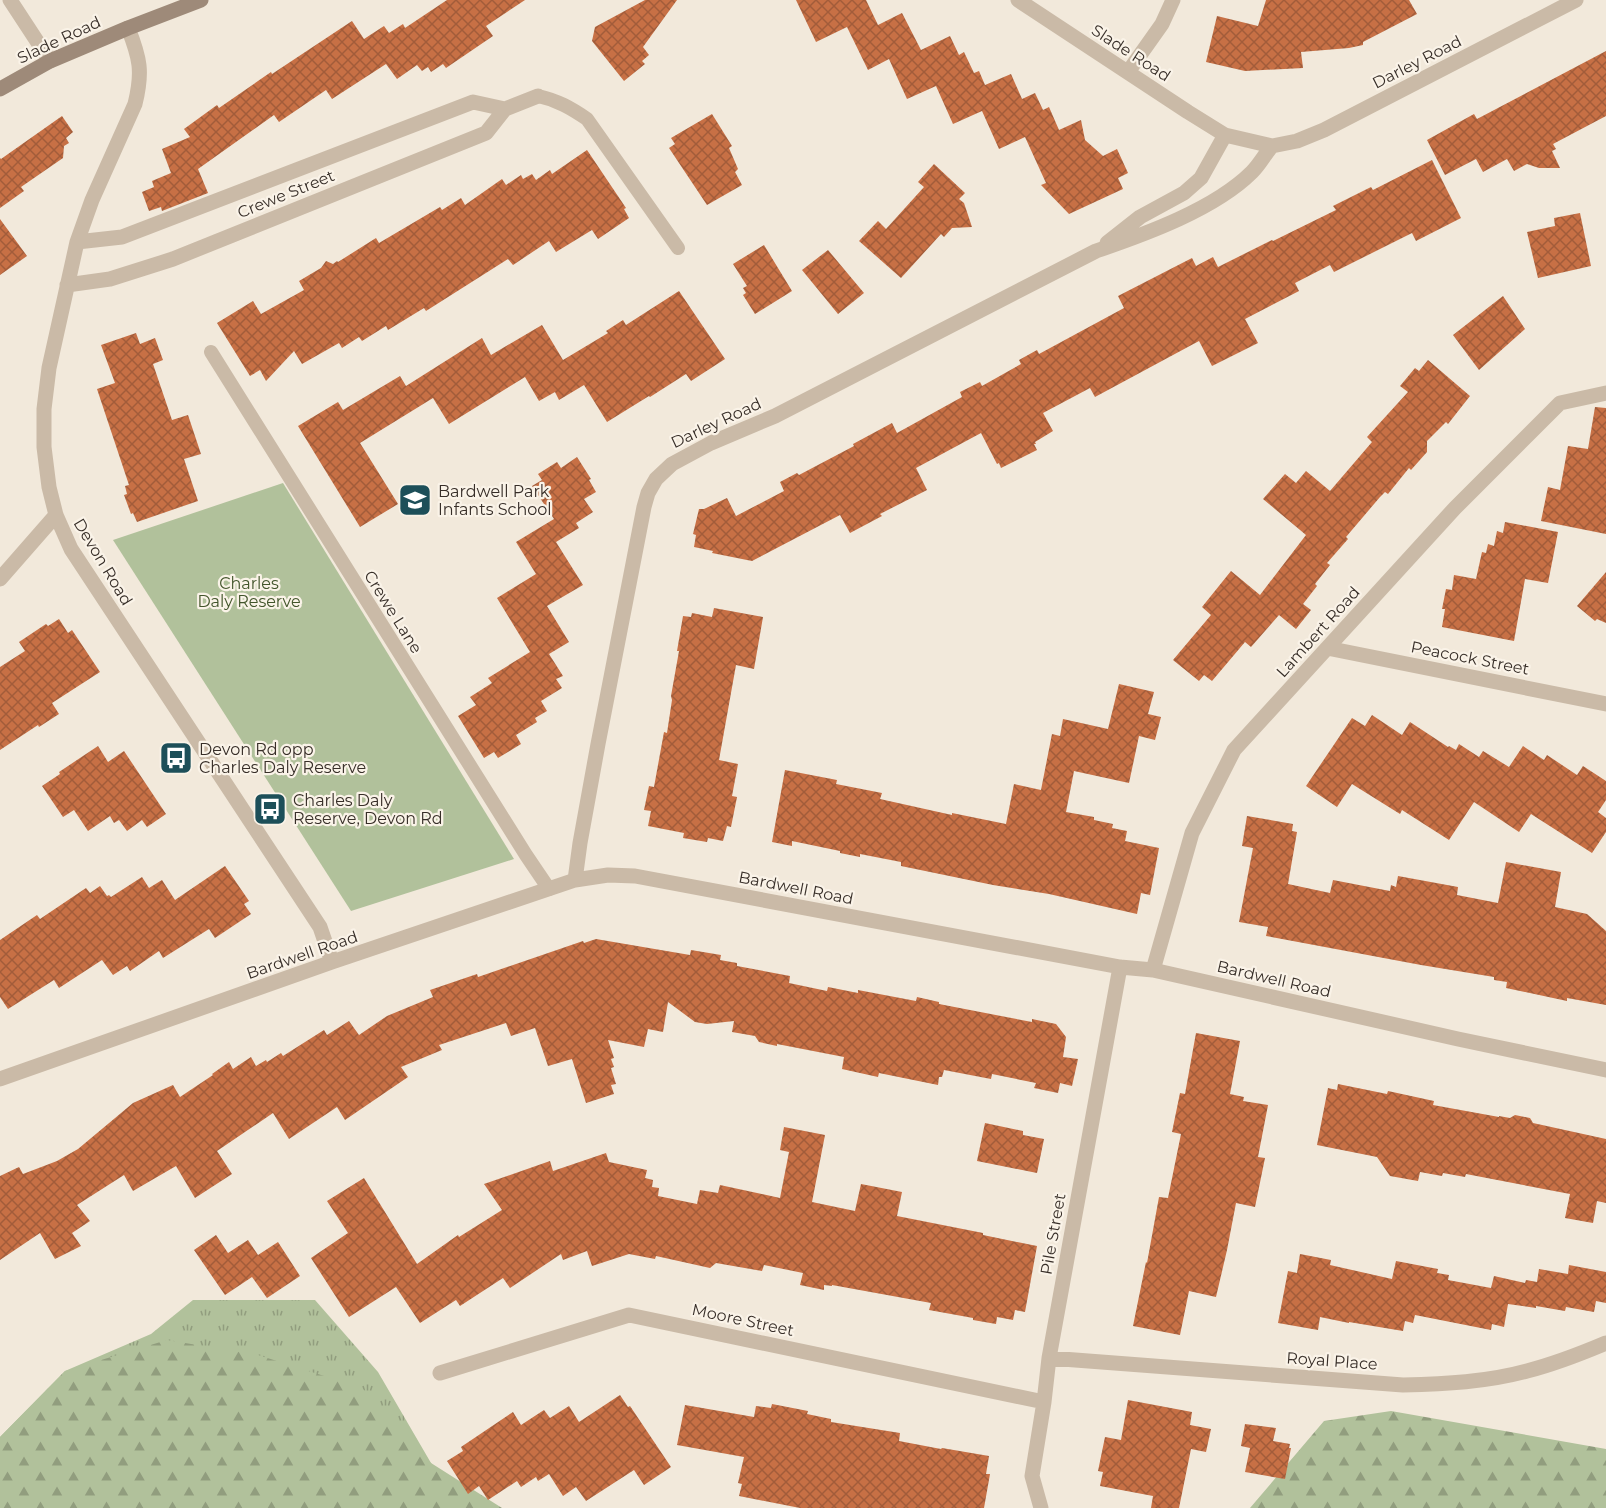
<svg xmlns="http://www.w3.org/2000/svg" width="1606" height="1508" viewBox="0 0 1606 1508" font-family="Montserrat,sans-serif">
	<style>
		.grass { fill: url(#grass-tufts) }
		.forest { fill: url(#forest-firs) }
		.green { fill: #b1c19b }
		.building { fill: url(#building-cross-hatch) }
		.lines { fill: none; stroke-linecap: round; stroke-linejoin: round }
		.service { stroke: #cabaa7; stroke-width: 14 }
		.minor { stroke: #cabaa7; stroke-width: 15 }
		.secondary { stroke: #9e8a79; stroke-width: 15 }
		.labels { text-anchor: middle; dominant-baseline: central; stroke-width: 4.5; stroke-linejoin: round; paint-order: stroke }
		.street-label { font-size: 16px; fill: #372e28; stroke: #faf3e8 }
		.poi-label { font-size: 16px; fill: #372e28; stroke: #faf3e8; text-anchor: start }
		.park-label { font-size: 16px; fill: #42552b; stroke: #faf3e8 }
	</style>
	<defs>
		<pattern id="grass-tufts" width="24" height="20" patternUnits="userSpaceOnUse" patternTransform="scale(1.5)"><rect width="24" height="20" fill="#b1c19b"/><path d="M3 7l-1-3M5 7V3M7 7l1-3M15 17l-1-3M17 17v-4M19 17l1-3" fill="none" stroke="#919d7e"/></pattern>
		<pattern id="forest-firs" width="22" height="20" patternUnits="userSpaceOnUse" patternTransform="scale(1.5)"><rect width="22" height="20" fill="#b1c19b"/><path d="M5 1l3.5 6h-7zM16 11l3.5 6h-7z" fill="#919d7e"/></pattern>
		<pattern id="building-cross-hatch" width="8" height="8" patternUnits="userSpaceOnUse" patternTransform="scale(1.5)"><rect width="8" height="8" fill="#c77045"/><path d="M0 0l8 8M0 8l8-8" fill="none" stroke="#a25c3a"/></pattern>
	</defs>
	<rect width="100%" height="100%" fill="#f2e9db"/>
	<!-- grass -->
	<path class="grass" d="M193,1300h122l63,72 53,91 32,45h-463v-71l65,-66 86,-37z"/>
	<!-- forest -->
	<path class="forest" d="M167,1340l91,15 104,33 69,75 71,45h-502v-71l65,-66z
		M1391,1411l215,38v59h-356l74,-87z"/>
	<!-- green -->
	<path class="green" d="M283,483l231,376 -163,52 -238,-371z"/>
	<!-- building -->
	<path class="building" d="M447,0h78l-39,26 7,10 -47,32 -3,-4 -12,8 -3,-5 -6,4 -5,-6 -20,14 -11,-15 -54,35 -6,-9 -47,32 -5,-7 -76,54 10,24 -46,18 -1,-4 -12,4 -7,-19 12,-5 -2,-6 19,-8 -9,-24 28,-12 -6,-8 33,-24 2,3 52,-36 1,2 80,-53 12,18 20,-13 5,7 14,-9 2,4z
		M645,0h32l-34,47 6,8 -7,6 3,3 -21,17 -32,-40 3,-14z
		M796,0h70l12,25 24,-12 19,37 29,-14 9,19 5,-3 10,21 5,-2 6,14 26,-11 11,25 13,-6 8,17 6,-3 10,23 22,-10 4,20 18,16 14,-7 11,24 -10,5 5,11 -54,25 -28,-29 5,-2 -21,-46 -26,12 -17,-38 -29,13 -17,-38 -29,13 -18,-40 -21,11 -21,-43 -31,15z
		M1266,0h143l8,14 -54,28v3l-14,3 -48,4 2,16 -58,3 -39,-9 11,-46 41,10z
		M1606,51v65l-53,28 3,5 -4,2 8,17h-21l-12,-4 -13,7 -7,-12 -24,13 -7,-13 -31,16 -18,-35 47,-26 3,5z
		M712,114l20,32 -3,2 9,21 -3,3 7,13 -35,20 -38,-57 6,-4 -4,-6z
		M62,116l11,16 -7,6 3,5 -5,3 -1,12 -42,29 3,4 -24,17v-50l1,1z
		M587,150l39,58 -2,1 5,9 -31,21 -6,-9 -36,22 -7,-11 -36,24 -5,-6 -82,52 -2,-3 -36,22 -2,-4 -24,15 -3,-4 -17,11 -3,-5 -37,21 -8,-13 -28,30 -6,-11 -10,6 -33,-53 36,-22 8,13 43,-24 -5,-9 22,-13 5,-7 7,3 4,-3 1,1 38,-24 3,5 61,-36 2,3 19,-12 4,7 37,-26 4,6 15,-10 2,4 9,-5 4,6 14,-10 2,4z
		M1432,160l29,58 -45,23 -4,-8 -78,39 -4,-7 -35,18 4,8 -54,28 13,24 -46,23 -13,-25 -104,56 -5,-9 -47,25 10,18 -18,11 1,2h-2l3,6 -36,18 -2,-5 -2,1 -16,-31 -65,35 11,22 -47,24 2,2 -32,17 -10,-18 -88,46 -40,-8 1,-2 -19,-4 2,-12 -3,-1 6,-25h5l23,-11 9,18 48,-25 -4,-9 17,-9 2,2 55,-29 -1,-2 39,-21 5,10 65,-36 -2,-5 20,-10 2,4 39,-22 -2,-4 18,-10 2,4 85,-46 -6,-12 74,-38 4,8 17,-9 5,10 54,-27 1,1 63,-31 -3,-4 38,-19 2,3z
		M934,164l31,29 -6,6 5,4 8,24 -20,1 -8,9 -3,-3 -40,44 -42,-37 19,-20 8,8 38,-42 -6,-5z
		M1580,213l11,53 -53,12 -11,-46 28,-6 -1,-8z
		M0,219l27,37 -27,19z
		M764,245l28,46 -37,23 -12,-19 3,-2 -3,-5 4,-2 -14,-22z
		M828,250l36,43 -26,21 -36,-44z
		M679,291l46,68 -34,22 -5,-7 -36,23 -1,-1 -42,26 -23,-37 -25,15 -4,-8 -16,9 -14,-24 -76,47 -16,-26 -73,45 38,61 -38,23 -62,-101 40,-24 5,8 57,-34 6,10 76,-48 9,17 51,-30 21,35 45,-27 -2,-2 17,-11 3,5z
		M1503,296l22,33 -46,41 -26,-35z
		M136,333l4,11 15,-6 8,22 -10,4 19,56 16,-5 13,39 -17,5 14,42 -61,21 -4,-9 -2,1 -7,-19 3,-1 -2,-8 4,-1 -32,-96 18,-6 -14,-38z
		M1428,360l42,36 -22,28 -2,-2 -19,19v11l-16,18 -2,-2 -21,26 -3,-2 -5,5 -34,40 2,2 -21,24 3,2 -15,19 2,2 -14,18 8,6 -15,19 -17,-14 -28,32 -6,-5 -33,39 -8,-6 -5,6 -26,-21 38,-45 -9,-8 29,-36 29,24 46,-60 -43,-36 22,-25 11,9 10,-12 24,20 42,-49 -5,-5 41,-45 -8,-6 15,-18 4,3z
		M1595,407l11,1v126l-65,-13 7,-34 12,3 8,-44 20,3z
		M577,457l14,22 -2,1 7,12 -12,7 9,13 -17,11 3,5 -23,14 27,43 -36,21 22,36 -20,12 14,22 -7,3 6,9 -21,13 6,10 -12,7 2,4 -21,13 5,9 -23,14 -4,-6 -10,6 -26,-42 18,-11 -6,-8 22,-14 -4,-5 42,-26 -33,-54 39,-24 -20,-32 38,-23 -22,-33 10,-6 -4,-6 19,-12 4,6z
		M1505,522l53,10 -10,51 -23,-4 -11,62 -72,-14 3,-18h-3l4,-20 6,1 2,-15 22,4 6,-27 4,1 2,-9 6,2 3,-15 6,2z
		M1606,572v51l-9,-4 -2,2 -18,-15z
		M714,608l49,9 -9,52 -18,-4 -17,95 19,4 -6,32 5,1 -6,30 -4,-1 -4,15 -15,-3 -1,4 -24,-4 1,-5 -36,-7 3,-15 -7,-1 5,-24 5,1 10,-55 3,1 5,-33 -1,-4 8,-45h-2l6,-35 8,1 1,-4 20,4z
		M59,619l9,14 4,-3 28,42 -48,31 7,11 -20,13 -1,-2 -38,25v-83l25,-16 -6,-9 27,-18 2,2z
		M1119,684l35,8 -6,22 13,3 -6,23 -16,-4 -10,47 -55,-12 -8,41 28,5v3l19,4 -1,4 15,3 -2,10 34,7 -9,47 -9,-2 -4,21 -88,-20 -56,-9 -92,-19v-4l-41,-8v3l-20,-4v-2l-48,-10v5l-20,-4 13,-72 52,10 -1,4 46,9 -2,6 72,16v-2l54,11 8,-40 27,6 11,-56 8,2 3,-17 45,10z
		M1372,715l30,20 8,-13 38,25 1,-1 7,4 3,-6 20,13 4,-6 26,16 14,-21 21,14 3,-5 30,20 6,-9 23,15v19l-8,12 8,6v14l-14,21 -61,-39 -12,18 -45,-30 -25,38 -47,-30 -2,4 -48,-30 -15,23 -31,-21 46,-68 13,8z
		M98,746l10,16 16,-11 42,63 -19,13 -5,-7 -15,11 -8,-11 -5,3 -4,-7 -22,15 -14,-21 -11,7 -21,-31 18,-12 -1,-2z
		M1247,816l46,8 -1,7 5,1 -9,52 42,9 3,-13 57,11 1,-6 5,2 2,-11 60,11 -1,8 41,8 8,-41 55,10 -6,35 32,7 19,17v74l-39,-7v3l-61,-13 1,-6 -13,-2v-3l-73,-12 -155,-29 2,-9 -29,-5 14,-74 -11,-2z
		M225,866l24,35 -5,3 7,10 -36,24 -6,-9 -46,29 -4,-7 -29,20 -3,-5 -14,9 -11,-15 -43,28 -5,-8 -46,29 -8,-12v-57l37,-25 3,4 46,-31 4,5 10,-7 7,10 2,-1 2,2 31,-20 7,11 13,-8 13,20z
		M596,939l94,16 1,-5 30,5 -1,5 17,3v3l53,10 -1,7 38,8 1,-4 30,6v-3l58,11 1,-4 22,5v2l93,18v-3l24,5 10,13 -3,20 15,2 -6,27 -12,-3 -2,10 -24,-5 2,-5 -44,-9 -1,5 -47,-9 -2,7h-3l-1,8 -59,-12 -1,4 -36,-8 2,-12 -67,-13v2l-18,-4 -4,-6 -23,-4 2,-11 -27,3 -12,-2 -27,-20 -5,30 -15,-3 -4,18 -36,-7 6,18 -3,1 3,8 -3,1 5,16 -5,1 3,9 -28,9 -14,-44 -24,7 -13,-38 -24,8 -5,-13 -67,22 3,5 -41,17 7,10 -63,43 -8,-13 -48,32 -16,-26 -56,38 15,23 -37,24 -19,-32 -43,25 -9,-16 -47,30 13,16 -18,12 9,13 -26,13 -15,-26 -40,27v-84l19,-9 4,7 34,-13 21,-12 55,-46 40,-18 7,12 33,-22 -1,-1 17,-12 4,7 18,-12 5,9 10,-6 1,2 14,-9 2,3 41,-26 3,5 22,-14 10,14 28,-19 46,-19 -3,-7 47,-16 1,3 105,-36 1,2z
		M1196,1033l44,8 -10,53 14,3 -1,4 25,4 -10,52 7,1 -10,49 -19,-4 -9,47 -11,47 -27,-6 -9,44 -47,-9 13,-64 1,1 12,-66 9,1 13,-64 -9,-2 8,-39 5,1z
		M1338,1084l49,10 1,-3 46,10 -1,4 66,12v-1l11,2 5,-3 15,3 3,5 73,16v64l-9,-2 -4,22 -28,-5 5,-24 -104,-20 -1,3 -22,-4 -1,3 -22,-4 -2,9 -28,-5 -13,-19 -60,-12 11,-57 9,2z
		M985,1123l38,8v4l21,4 -7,34 -60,-12z
		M784,1127l41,8 -13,67 43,9 6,-27 41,8 -5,24 86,17v2l54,11 -12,66 -10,-2 -2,10 -16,-3 -1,7 -23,-4v-2l-44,-8 2,-7 -99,-18v1l-8,-1v5l-24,-5 3,-12 -39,-8 -2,6 -46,-8 -6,5 -54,-12 -1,3 -26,-5 -37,12 -5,-15 -24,9 -2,-6 -51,34 -7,-10 -43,28 -4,-6 -36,23 -24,-36 -47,30 -38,-59 37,-25 -21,-32 37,-23 53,86 41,-29 1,2 43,-27 -18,-26 66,-23 3,10 53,-18 3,9 38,8 -2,8 8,2 -1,7 7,1 -1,8 39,8 3,-14 18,3 2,-8 60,13 9,-46 -9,-2z
		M216,1235l12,18 20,-13 10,15 20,-13 22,34 -33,22 -15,-21 -27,18 -31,-45z
		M1300,1254l31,6 -1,5 62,14 4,-18 42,8 -1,4 12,2 -1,5 43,8 3,-12 31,7 1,-3 11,2 2,-13 29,5 1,-9 37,7v31l-10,-2 -2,11 -28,-5 -1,4 -29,-5v2l-28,-4 -4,23 -12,-3 -1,6 -76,-15 -2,8 -8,-2 -2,10 -54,-9v1l-29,-6 -2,13 -40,-7 10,-52 9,2z
		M620,1395l8,12 2,-1 41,61 -27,18 -10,-15 -48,31 -10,-14 -13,9 -14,-22 -11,7 -2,-4 -15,10 -4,-6 -29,19 -9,-14 -11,8 -21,-33 16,-10 -2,-4 52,-35 8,13 23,-15 6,8 19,-12 10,16z
		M1128,1400l64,12 -2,13 21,4 -5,23 -15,-3 -12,59h-28l2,-12 -53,-10 3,-14 -5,-1 7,-34 16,3z
		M772,1404l36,7 -1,3 24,5v3l69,11 -1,8 42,8 1,-1 47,8 -3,18h4l-6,34h-184l-61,-12 3,-12 -4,-1 6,-26 -67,-12 8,-40 69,12 2,-11 15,2z
		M1245,1424l31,4 -3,13 17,3 -1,4h2l-6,31 -40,-7 5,-24 -9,-2z"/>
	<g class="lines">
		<!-- service -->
		<path class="service" d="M538,96c19,4 33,12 49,23l91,129
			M211,352l315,503 23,34"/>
		<!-- minor -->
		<path class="minor" d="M10,0l40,61
			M1018,0l170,112 37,23 47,11 25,-5 27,-11 252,-130
			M128,28c12,30 15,44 7,76l-43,96 -15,42 -28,126 -5,41v38l5,40 7,28 15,34 249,378 12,35
			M1128,72l34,-48 11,-24
			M77,242l45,-5 351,-135 32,7
			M1107,243l33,-26 44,-24 17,-15 24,-43
			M67,285l43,-6 63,-20 313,-126 19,-24 33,-13
			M0,579l56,-64
			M1327,648l279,56
			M575,880l5,-37 18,-99 46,-237 4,-14 8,-14 16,-15 39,-21 64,-27 321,-165c50,-17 119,-42 156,-79 8,-8 13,-18 20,-26
			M1153,970l39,-137 42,-83 221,-242 105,-105 46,-10
			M0,1079l332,-117 243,-82 33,-5 27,1 485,91 33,3 305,69 148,31
			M1049,1358l354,27c42,-1 84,-3 124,-14 27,-7 53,-17 79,-28
			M440,1373l189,-58 415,87
			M1041,1508l-9,-32 12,-74 5,-44 71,-391"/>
		<!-- secondary -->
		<path class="secondary" d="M0,89l50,-28 78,-33 73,-28"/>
	</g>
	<!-- icons -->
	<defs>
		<g id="school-square" transform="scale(1.725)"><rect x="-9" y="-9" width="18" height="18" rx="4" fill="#1d4f59" stroke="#faf3e8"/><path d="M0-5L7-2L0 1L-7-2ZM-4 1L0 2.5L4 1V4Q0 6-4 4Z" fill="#fff"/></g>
		<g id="bus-square" transform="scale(1.725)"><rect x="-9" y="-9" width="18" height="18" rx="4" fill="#1d4f59" stroke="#faf3e8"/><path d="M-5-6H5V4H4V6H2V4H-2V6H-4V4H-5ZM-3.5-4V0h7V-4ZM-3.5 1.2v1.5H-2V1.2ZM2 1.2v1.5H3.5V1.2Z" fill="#fff"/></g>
	</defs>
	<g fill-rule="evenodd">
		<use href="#school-square" x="415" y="500"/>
		<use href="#bus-square" x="176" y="758"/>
		<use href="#bus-square" x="270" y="809"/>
	</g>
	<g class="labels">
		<!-- street labels -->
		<g class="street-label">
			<text transform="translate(59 40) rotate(-25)">Slade Road</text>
			<text transform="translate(1131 53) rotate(33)">Slade Road</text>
			<text transform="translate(1417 62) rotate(-27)">Darley Road</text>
			<text transform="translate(286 194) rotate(-22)">Crewe Street</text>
			<text transform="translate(716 423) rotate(-25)">Darley Road</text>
			<text transform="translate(103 562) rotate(59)">Devon Road</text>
			<text transform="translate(393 612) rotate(58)">Crewe Lane</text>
			<text transform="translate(1318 632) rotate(-48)">Lambert Road</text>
			<text transform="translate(1470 658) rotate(11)">Peacock Street</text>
			<text transform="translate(796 888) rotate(11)">Bardwell Road</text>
			<text transform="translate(302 955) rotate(-19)">Bardwell Road</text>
			<text transform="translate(1274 979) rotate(13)">Bardwell Road</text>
			<text transform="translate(1053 1234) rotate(-80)">Pile Street</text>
			<text transform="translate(743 1320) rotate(12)">Moore Street</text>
			<text transform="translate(1332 1361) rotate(4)">Royal Place</text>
		</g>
		<!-- poi labels -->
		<g class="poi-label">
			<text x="438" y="491">Bardwell Park<tspan x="438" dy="18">Infants School</tspan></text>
			<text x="199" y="749">Devon Rd opp<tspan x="199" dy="18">Charles Daly Reserve</tspan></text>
			<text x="293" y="800">Charles Daly<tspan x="293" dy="18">Reserve, Devon Rd</tspan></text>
		</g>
		<!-- park labels -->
		<g class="park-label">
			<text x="249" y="583">Charles<tspan x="249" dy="18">Daly Reserve</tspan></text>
		</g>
	</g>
</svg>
